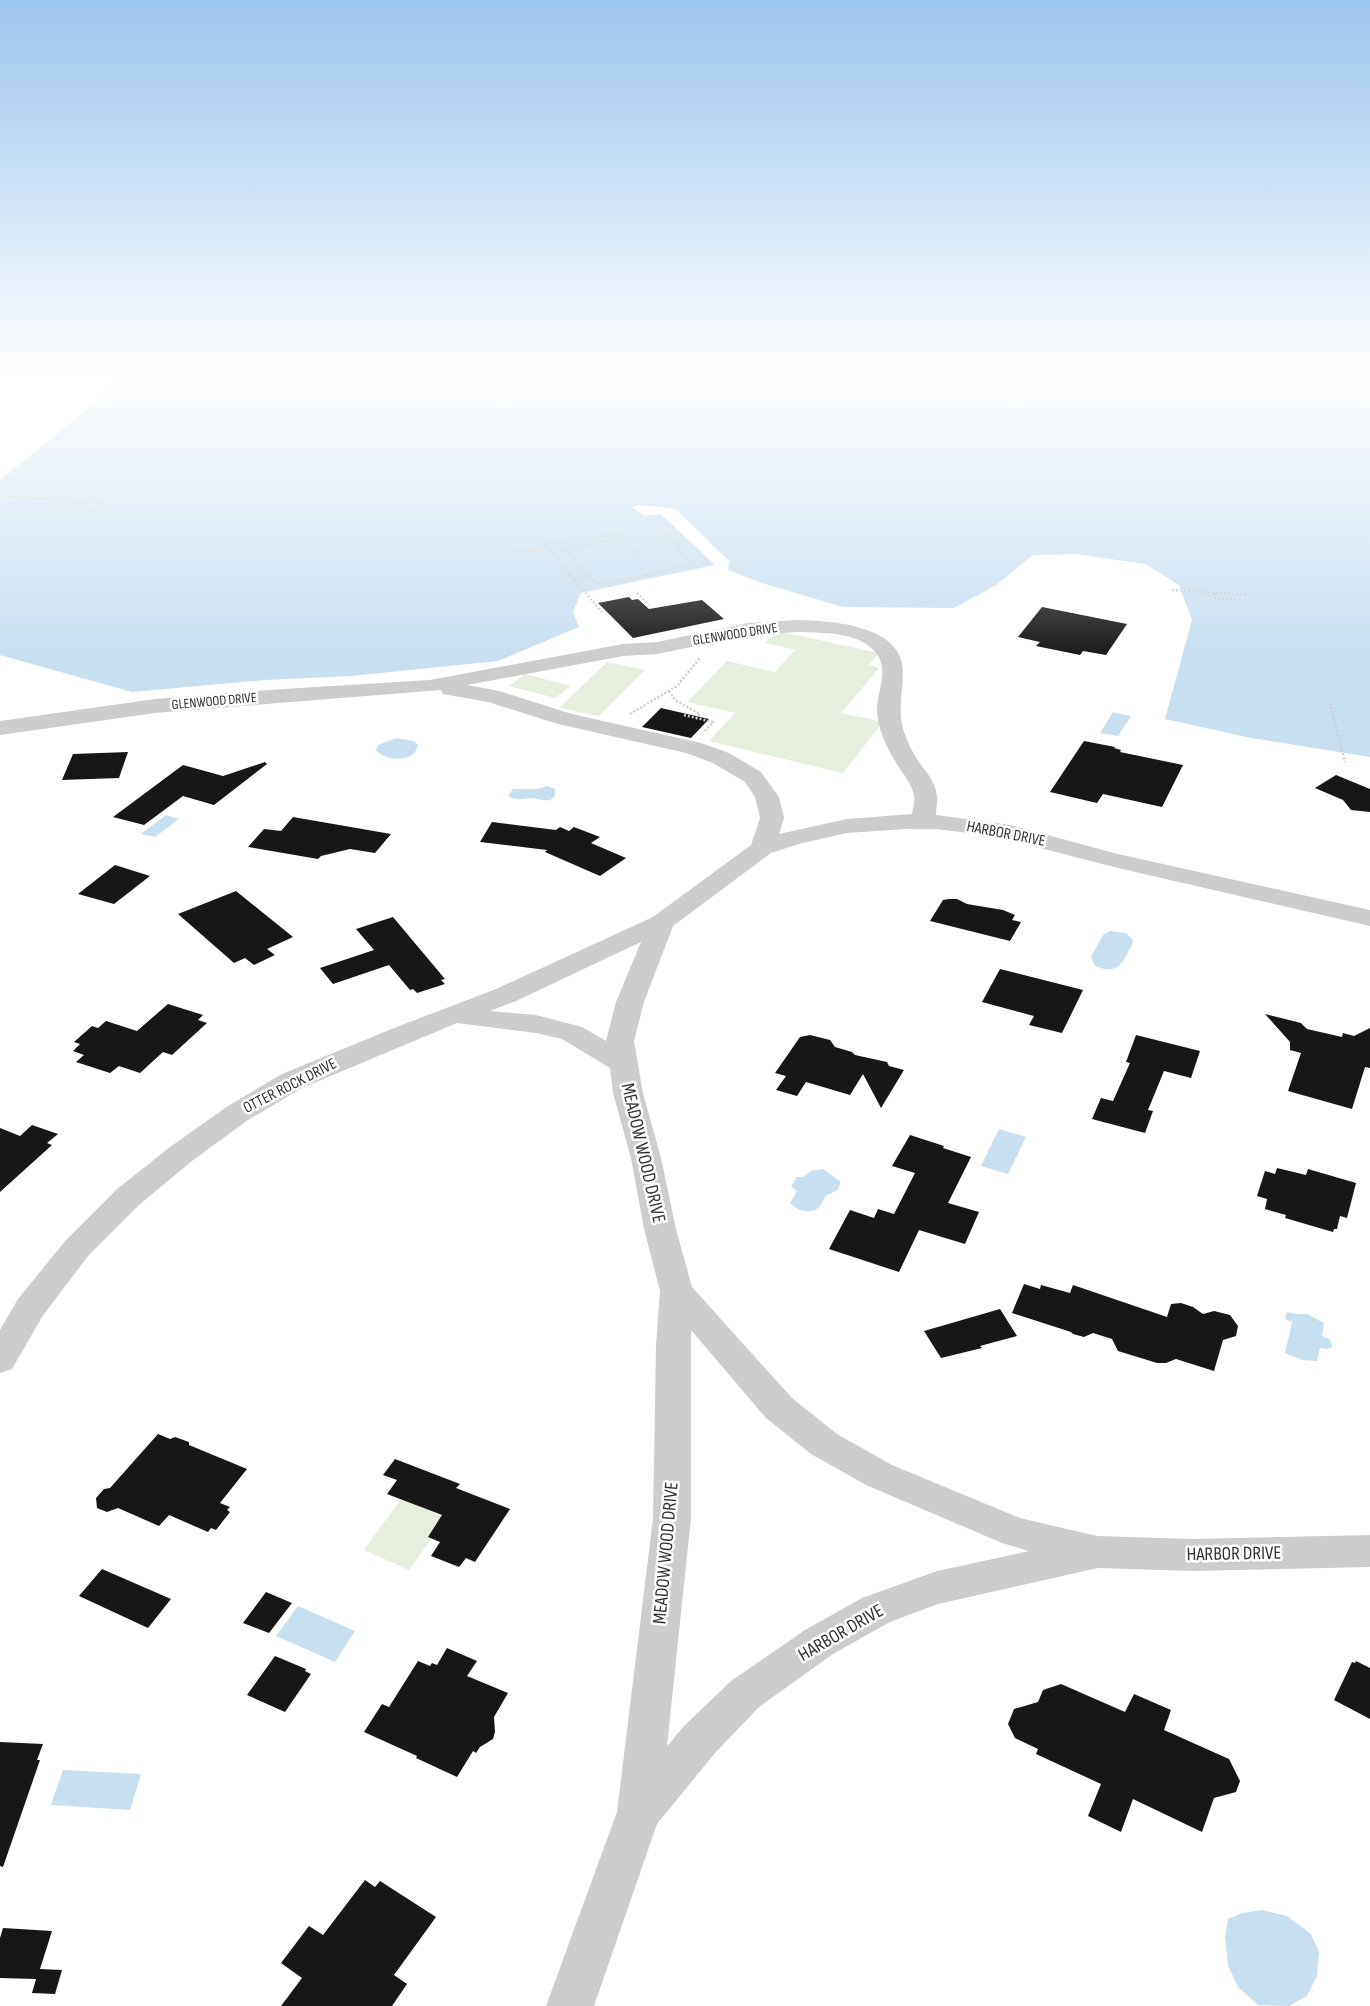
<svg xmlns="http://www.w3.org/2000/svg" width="1370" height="2006" viewBox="0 0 1370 2006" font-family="'Sofia Sans Condensed',sans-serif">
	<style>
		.green { fill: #e6eedd }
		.water { fill: #c8dff0 }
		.pier { fill: #fff }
		.building { fill: #171717 }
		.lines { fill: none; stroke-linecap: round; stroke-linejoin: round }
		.path-far1 { stroke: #cdcdcd; stroke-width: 2; stroke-dasharray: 1 1; stroke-linecap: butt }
		.path { stroke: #cdcdcd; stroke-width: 2.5; stroke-dasharray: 2 2; stroke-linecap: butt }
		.street { fill: #cdcdcd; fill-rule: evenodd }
		.labels { text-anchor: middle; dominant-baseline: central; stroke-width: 5; stroke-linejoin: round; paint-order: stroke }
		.far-street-label { font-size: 14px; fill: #303030; stroke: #fff }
		.street-label { font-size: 16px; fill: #303030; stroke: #fff }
		.near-street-label { font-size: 19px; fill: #303030; stroke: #fff }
	</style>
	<rect width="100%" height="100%" fill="#fff"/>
	<!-- green -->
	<path class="green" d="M777,631l102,22 -10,12 10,3 -38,45 42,9 -40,51 -134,-32 26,-28 -48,-11 40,-41 48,11 20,-22 -30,-7z
		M607,662l38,8 -46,46 -40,-8z
		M525,674l46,12 -16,12 -46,-12z
		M401,1499l45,19 -37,52 -45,-20z"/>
	<!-- water -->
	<path class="water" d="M117,377h1253v380l-119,-19 -86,-19 27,-99 -13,-35 -34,-21 -70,-10 -42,1 -37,30 -42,23 -111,-1 -81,-24 -34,-13 1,-8 -148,31 -8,19 6,15 -81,34 -147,15 -86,4 -133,12 -132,-37v-175l115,-93z
		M1113,712l18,4 -13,20 -18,-3z
		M396,738l18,3 4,4c-3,18 -32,17 -42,5l2,-5z
		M547,786l8,3c2,18 -17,9 -24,9 -9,1 -15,3 -23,-2l5,-7h25z
		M166,815l13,4 -24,18 -14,-3z
		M1110,931l16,2 7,7 -1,4c-9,18 -13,32 -37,22l-4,-9 12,-22z
		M999,1129l27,8 -18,37 -27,-8z
		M823,1169l17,12c0,13 -8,9 -15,16 -2,3 -3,7 -6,10 -9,9 -22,3 -29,-4l7,-12 -6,-5 6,-9h6l8,-6z
		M1287,1312l8,2h12l17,9 -2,13c6,2 10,3 10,11l-4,2 -8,-1 -3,13 -15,-1 -17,-7 7,-31 -7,-3z
		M298,1606l57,25 -20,31 -59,-26z
		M63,1770l78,4 -11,36 -79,-5z
		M1262,1910l25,6 24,18 8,18 -2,24 -10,20 -18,10 -31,-1 -20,-18 -10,-22 -3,-27 3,-19 14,-6z"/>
	<!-- pier -->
	<path class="pier" d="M639,505l32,3 8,4 51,50 -15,3 -54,-51 -17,2 -12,-9z"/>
	<!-- building -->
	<path class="building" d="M629,597l3,3 6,-1 11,10 53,-9 22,19 -91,19 -35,-35z
		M1042,607l85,17 -21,31 -23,-4 -3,4 -44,-9 4,-4 -22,-5z
		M661,708l48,11 -18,19 -49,-11z
		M1084,741l31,6 -1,1 7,2 -1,2 63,13 -21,42 -59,-13 -6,9 -47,-11z
		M128,752l-9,26 -57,2 11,-26z
		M265,762l2,2 -53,41 -31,-9 -39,29 -31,-8 70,-52 40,11z
		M1336,775l34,14v23l-19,-2 -8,-10 -28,-12z
		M293,817l98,17 -16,19 -25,-4 -29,7 -3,3 -70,-12 16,-18 17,2z
		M492,822l64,8 4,-3 9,4 5,-4 26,10 -9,6 35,15 -26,18 -55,-24 2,-2 -67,-8z
		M115,865l35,11 -36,28 -36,-10z
		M236,891l57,46 -26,12 8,6 -21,10 -9,-7 -11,5 -56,-49z
		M949,899h8l10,5 36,6 12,5 -3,5 9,2 -11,19 -80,-20 13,-21z
		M393,917l52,62 -4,1 4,4 -28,9 -4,-4 -3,1 -21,-25 -56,19 -13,-16 54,-18 -18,-21z
		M1000,969l83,21 -21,43 -33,-8 5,-9 -52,-14z
		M168,1004l35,11 -5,5 9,3 -35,32 -9,-3 -23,21 -21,-7 -9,7 -34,-11 8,-7 -11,-4 7,-7 -6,-2 18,-16 6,2 8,-7 31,10z
		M1265,1014l36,9 6,6 35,8 1,-4 11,3 16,-8v40l-5,-1 -13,42 -64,-18 13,-38 -11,-3v-8z
		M810,1035l20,5 5,7 17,5 3,3 32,7 2,4 15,4 -23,38 -18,-34 -13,21 -44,-13 -9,14 -21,-6 10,-14 -11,-3 25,-36z
		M1136,1035l64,16 -9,27 -27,-7 -16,39 5,1 -8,22 -53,-14 9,-21 12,3 17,-38 -4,-1z
		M32,1125l26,9 -11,9 5,2 -52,47v-64l20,8z
		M910,1135l34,11 -1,2 28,9 -23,46 31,9 -14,32 -46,-14 -20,42 -70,-23 21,-39 24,8 4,-9 16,5 21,-41 -23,-7z
		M1277,1168l29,7 2,-6 48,14 -9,35 -7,-2 -3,13h-3l-1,3 -48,-14 1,-3 -21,-6 2,-10 -10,-3 8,-25 10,3z
		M1024,1284l16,5 1,-4 29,8 3,-8 94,32 4,-13 10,-1 12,4 10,7 11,-3 16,4 8,11 -2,10 -13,4 -9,31 -38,-12 -10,4h-9l-39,-12 -6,-12 -19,-6 -9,4 -11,-3 -2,-2 -59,-19z
		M1000,1309l17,27 -37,10 2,2 -41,10 -17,-27z
		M158,1434l12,5 5,-2 14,5v3l58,24 -27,34 10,4 -3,3 3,2 -14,18 -5,-2 -3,4 -39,-17 -10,11 -41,-18 -11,4 -10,-4 -1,-10 8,-9 6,-1z
		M395,1459l65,25 -4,4 54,21 -35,53 -9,-4 -7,9 -28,-11 9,-14 -12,-5 14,-22 -55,-21 10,-14 -14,-5z
		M102,1569l69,30 -23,29 -69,-32z
		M266,1592l26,11 -23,30 -26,-10z
		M447,1648l30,13 -10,15 41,17 -14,24 1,15 -2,7 -13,8 -4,6 -3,-2 -16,26 -41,-19 1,-2 -53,-24 18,-28 7,3 29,-46 12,5 2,-3 5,2z
		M275,1656l31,13 -1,2 6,3 -26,38 -38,-17z
		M1356,1661l14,7v51l-36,-19 18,-38 3,1z
		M1061,1684l64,28 9,-18 37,16 -7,20 65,29 11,22 -4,11 -22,6 -12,34 -69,-33 -12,33 -33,-16 13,-32 -65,-30 2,-5 -23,-11 -7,-14 6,-15 24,-7 5,-12z
		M0,1742l43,2 -6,16h3l-37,107 -3,-1z
		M365,1880l10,7 5,-6 56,36 -42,58 13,9 -15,22h-111l21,-28 -21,-15 28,-37 14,9z
		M3,1928l49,3 -12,38 22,1 -7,24 -23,-1 4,-14 -36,-1v-40z"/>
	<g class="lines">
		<!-- path-far1 -->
		<path class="path-far1" d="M186,380l6,1v3
			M108,384l78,-4 -1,10
			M0,496l100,7 -6,7 -9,-1
			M650,518l29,28 -4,1 18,17
			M538,536l33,40
			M545,545l79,-12
			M514,552l33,-5
			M589,576l-25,-27 61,-10 14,16
			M645,576l48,-12"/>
		<!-- path -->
		<path class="path" d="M570,574l33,40
			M588,574l10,11 53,-11
			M573,579l15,-3
			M1172,590l74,5
			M637,593l12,12
			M1215,593v5l20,1
			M669,691l6,9 25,14 -5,6
			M1330,703l15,59
			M630,714l47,-28 23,-28
			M684,715l29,7 -8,9"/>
		<!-- street -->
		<path class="street" d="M797,620c33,1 106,4 106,52 0,21 -6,39 1,60 3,8 7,17 11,24 9,14 19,22 22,40 1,6 -1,13 -1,19l74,10 108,29 252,56v16l-252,-58 -124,-32 -59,-7h-29l-59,4 -48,11 -28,9 -98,73 -29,76 -10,39 9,52 18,65 15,71 16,58 100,111 45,36 55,31 128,53 77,18 96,3 177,-4v32l-177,4 -95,-3 -160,36 -48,18 -57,32 -74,53 -44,46 -58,71 -63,182h-48l71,-194 36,-294 3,-173 4,-54 -16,-62 -13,-71 -18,-65 -3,-25 -48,-29 -26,-6 -79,-10 -155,65 -54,32 -56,41 -53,44 -51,51 -46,61 -30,52 -12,4v-43l18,-31 48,-59 51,-51 53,-42 58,-41 54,-32 112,-46 102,-39 157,-72 98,-72 9,-27 -5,-21 -10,-15 -32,-19 -27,-10 -128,-29 -70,-22 -45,-8 -2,-4 -286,23 -155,22v-14l155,-22 128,-10 147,-9 193,-36 34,-2 91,-19zM797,632c25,1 62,-1 79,21 14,17 0,40 1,59 1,16 9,34 17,47 7,14 16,20 20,36 1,6 -1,14 -2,19l-65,5 -68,15 5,-16 -5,-21 -18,-25 -32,-19 -28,-10 -129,-29 -73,-23 -32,-6 156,-29 34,-2 91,-19zM641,942l-25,60 -10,39 -24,-14 -46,-12 -46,-4 26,-10zM691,1330l75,88 45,36 55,31 136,58 27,8 -92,20 -75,27 -57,32 -74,51 -46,44 -18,21 24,-228z"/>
	</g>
	<!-- sky -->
	<linearGradient id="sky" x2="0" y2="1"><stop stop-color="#9bc5eb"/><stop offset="0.57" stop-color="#fff"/><stop offset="1" stop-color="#fff" stop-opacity="0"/></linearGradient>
	<rect width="1370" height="658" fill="url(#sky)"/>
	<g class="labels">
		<!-- far-street labels -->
		<g class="far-street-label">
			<text transform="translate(735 634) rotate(-9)">GLENWOOD DRIVE</text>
			<text transform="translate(214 701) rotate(-5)">GLENWOOD DRIVE</text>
		</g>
		<!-- street labels -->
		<g class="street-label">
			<text transform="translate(1006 834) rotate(11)">HARBOR DRIVE</text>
			<text transform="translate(290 1086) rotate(-27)">OTTER ROCK DRIVE</text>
		</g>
		<!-- near-street labels -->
		<g class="near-street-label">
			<text transform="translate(643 1153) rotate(77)">MEADOW WOOD DRIVE</text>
			<text transform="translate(666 1553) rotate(-85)">MEADOW WOOD DRIVE</text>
			<text transform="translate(1234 1554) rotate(-1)">HARBOR DRIVE</text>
			<text transform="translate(841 1633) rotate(-30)">HARBOR DRIVE</text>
		</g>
	</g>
</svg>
